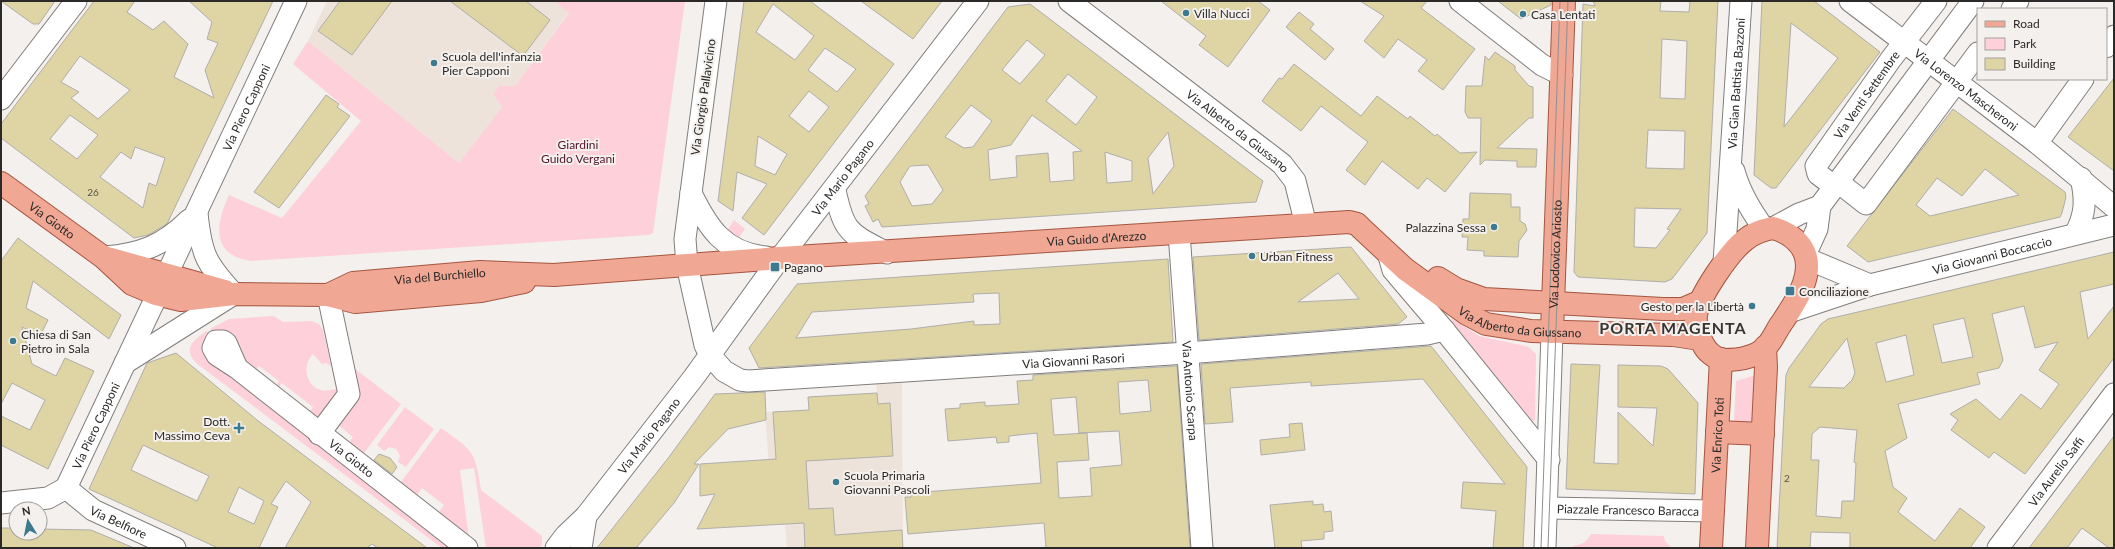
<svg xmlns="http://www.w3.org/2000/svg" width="2115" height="549" viewBox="0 0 2115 549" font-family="Lato,sans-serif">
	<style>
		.built { fill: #ede3da }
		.green { fill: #fdd0da }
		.building { fill: #ded4a4; stroke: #afaeaa; fill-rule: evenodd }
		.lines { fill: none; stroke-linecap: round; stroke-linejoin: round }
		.minor-casing { stroke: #817e7b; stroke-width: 23 }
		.major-casing { stroke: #a55540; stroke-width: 24 }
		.minor { stroke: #fff; stroke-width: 21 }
		.major { stroke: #f0a794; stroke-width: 22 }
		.tram { stroke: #92908d; stroke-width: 1 }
		.poi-dot { fill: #3b7a8f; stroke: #f4f0ed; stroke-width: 1.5 }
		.labels { text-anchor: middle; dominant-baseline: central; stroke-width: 4; stroke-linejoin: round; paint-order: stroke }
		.number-label { font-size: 10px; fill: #585447 }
		.poi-label { font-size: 12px; fill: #2b2a28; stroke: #f4f0ed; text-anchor: start }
		.street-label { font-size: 12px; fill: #2b2a28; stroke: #f4f0ed }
		.park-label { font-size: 12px; fill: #53152a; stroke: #f4f0ed }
		.district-label { font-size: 16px; font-weight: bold; letter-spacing: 1px; fill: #383533; stroke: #f4f0ed }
	</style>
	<rect width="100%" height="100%" fill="#f4f0ed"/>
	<!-- built -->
	<path class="built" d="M327,1h227l15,11 -54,74h-16l-6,8 9,13 -43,56 -151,-122z
		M902,382l1,166h-116l-2,-23h-12l-8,-113 44,-2 -1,-13 69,-4 -1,-10z"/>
	<!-- green -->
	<path class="green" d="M554,1h131l-32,232 -4,2 -397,26c-41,-5 -37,-36 -23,-66l53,23 79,-97 -68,-57 15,-23 151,122 43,-56 -9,-13 6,-8h16l54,-73z
		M734,220l11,9 -8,11 -11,-8z
		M274,316l9,6 28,-1 8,3 4,6 8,36 -5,-3 -4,1 -9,-10c-11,11 -8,31 8,36 7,2 17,-2 25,-3l-26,39 -14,-10 7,-9 -31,-24 -7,9 -2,-1 6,-10 -20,-15 -7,9 -42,-46 19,-10z
		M1451,318l28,18 50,11 7,7 -1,66 -3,2 -80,-100z
		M207,331l3,5 251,212h-19l-246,-185c-14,-14 -2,-24 11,-32z
		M350,365l51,39 -40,53 -15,-11 7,-9 -16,-13z
		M1756,375l-3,49h-19l2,-43z
		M405,407l29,22 -28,38 -8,-5 2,-6 -4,-7 -7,-2 -5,4 -7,-6z
		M441,428c32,23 34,22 40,62l61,46v8l-2,4h-54l-12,-80 -14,2 9,69 -32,-24 7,-10 -22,-17 -7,10 -17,-12z
		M1591,534l73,2 1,5 7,7h-100l1,-2c8,-1 14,-4 18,-12z"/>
	<!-- building -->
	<path class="building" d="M1,1h54l-16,23h-6z
		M94,1h41l-8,11 26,18 11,-9 24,23 -14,33 40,21 -9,-28 13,-27 -11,-4 5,-17 -23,-21h84l-106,223 -19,11 -14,3 -133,-100v-14zM80,56l50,34 -32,29 -27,-21 8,-6 -18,-10zM70,115l28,20 -21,24 -27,-20zM135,147l30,11 -9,28 -7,-3 -6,25 -43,-31 21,-25 10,7z
		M340,1h52l-40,54 -34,-24z
		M450,1h76l24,19 -27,36z
		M744,1h66l84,63 -130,171 -22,-17 25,-34 -30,-12 -4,39 -15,-10zM773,4l41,32 -19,24 -39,-28zM825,48l31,21 -19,23 -29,-22zM809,91l20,16 -20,25 -20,-16zM758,136l29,18 -12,21 -20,-9z
		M861,1h81l-29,38z
		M1161,1h97l12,9 -42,57 -29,-22 7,-9z
		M1360,1h67l-6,7 54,41 -32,41 -25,-19 9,-11 -29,-21 -14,19 -20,-17 20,-25z
		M1498,1h53v4l-30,14z
		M1593,1h68l-1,10 29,1 1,-11h28l-11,232 -35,46 -7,3 -87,-5 -4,-5 9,-268 12,2zM1662,39l25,2 -2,58 -25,-1zM1648,130l37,1 -1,38 -38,-1zM1635,208l46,1 -14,20 3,1 -14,18 -22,-1z
		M1762,1h52l66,51 -104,136h-5l-17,-13zM1791,23l47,35 -54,69 3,-43z
		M1030,4l233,177 -7,21 -374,25 -4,-8 -5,3 -8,-16 4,-2 -4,-8 143,-189zM1027,40l18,15 -25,29 -18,-14zM1068,74l29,23 -21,28 -30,-24zM971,105l21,16 -19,26 -9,1 -19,-11zM1032,115l50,36 -9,1 1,28 -24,2 -2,-29 -32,3 1,21 -27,3 -2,-30 23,-5zM1168,132l6,34 -21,28 -5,-36zM1105,152l27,9v20l-25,2zM928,165l15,25 -11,14 -20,2 -12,-24 10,-16z
		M1299,12l15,12 -4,5 24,20 -9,11 -39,-33z
		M1495,52l20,14v4l14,16 4,1v31h-4l-32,30 40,1 -1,18h-19v-6l-32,-1 -5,5 1,-47h-13l-3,-6 1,-26h16l3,-30 4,4z
		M1294,64l67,52 16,-20 31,23 2,-3 25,20 2,-2 23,19 17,-1 -32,40 -18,-14 -9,11 -36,-28 -17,24 -19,-15 22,-28 -47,-36 -20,25 -39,-30 17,-23 3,1z
		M2114,78v93l-46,-34z
		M326,95l13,9 -2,3 13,9 -71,92 -25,-16z
		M1953,109l112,83 1,5 -4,16 -2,4 -192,45 -21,-16zM1985,169l34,26 -89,21 -14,-11 21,-27 25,18z
		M1470,193l41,1v13h9v14l5,3 2,6 -8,11 -1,16 -34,-1v-5l-17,-1 1,-13h-6l1,-18h6z
		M18,238l103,77 -12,24 -76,-58 -7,27 22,12 -8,16 -18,-9 10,37 24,12 9,-18 29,13 -46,98 -47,-24v-29l29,14 15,-30 -33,-17 -11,21v-143z
		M1351,247l56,70 -9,7 -199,16 -6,-83zM1338,273l21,26 -61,3z
		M2114,252v32l-34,8 8,47 26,-33v52l-89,116 -31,-22 -5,6 -38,-28 7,-10 -8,-6 26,-15 24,21 21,-26 20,15 18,-25 -20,-14 19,-28 -23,6 -11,-42 -32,8 11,46 -4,8 -22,5 3,11 -82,20 9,34 -22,13 8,36 14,11 -9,14 37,29 25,-33 25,19 -15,21h-120v-15l-39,-1 -1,16h-33l9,-173 3,-7 32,-44 7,-5zM1964,318l9,39 -31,6 -9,-38zM1906,335l8,40 -28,7 -10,-39zM1847,338l8,35 -3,7 -8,8 -35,-1zM1820,427l37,3 -3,32 2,1 -2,38h-12l-1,17 -25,-2 3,-56h-8l1,-26z
		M1168,259l5,83 -414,26 -10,-20 48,-64zM999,293l1,31 -26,1v-4l-63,8 -115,9 16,-26 162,-10 -1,-8z
		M1431,346l96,121 -4,81h-30l3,-37 -35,-3 2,-26 42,2 -82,-105 -112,7v-4l-81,6 3,34 -28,2 -4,-60z
		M176,353l81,67 170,128h-49l-6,-4 -5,4h-82l26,-46 -25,-21 -15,23 7,3 -19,41h-41l-129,-59 58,-126zM143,445l66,31 -12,25 -66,-31zM239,487l25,14 -10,23 -26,-12z
		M1571,364l29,1 -6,98 24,1v-52l35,34 4,-38 -39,-1v-42l43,1 7,3 30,34 -3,91 -129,-5z
		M1177,366l13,182h-144l-2,-25 -136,11 -3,-37h6v-4l130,-10 -4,-50 -28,3v6l-12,1 -1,-6 -48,4 -3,-32 15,-1v-4l25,-2v4l34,-2 -2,-23 16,-1v-5zM1148,380l3,31 -31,3 -2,-32zM1076,397l3,36 40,-2 3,34 -32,3 2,28 -33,2 -2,-36 32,-2 -2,-27 -33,2 -3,-36z
		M765,392l1,28 -38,9 -34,35h5l-25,39 -38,45h-39l72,-91 46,-63z
		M877,393l1,11 12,-1 3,53 -87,5 3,48 24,-1 2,27 67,-5 1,18h-98l-1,-25 -107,6 18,-35 -15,2v-32l76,-5 -3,-47 36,-2 -1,-13z
		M1302,423l3,27 -44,5 -1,-15 30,-3 -1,-13z
		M2114,436v112h-5l-27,-20 -15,20h-38z
		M379,454l11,4 7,9 -5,7 -18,-14z
		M1313,501v4l10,-1 1,8 7,-1 2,20 -9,1v7l-23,2 1,7h-27l-5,-43z
		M1,528h15v5h24v-4l51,1 43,18h-133z"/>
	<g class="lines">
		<!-- minor casing -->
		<g class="minor-casing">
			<g id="minor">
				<path id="s1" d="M716,1l-31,238 2,26 18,80 5,10 14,16 16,9 8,1 439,-28 240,-19 17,-4"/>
				<path id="s2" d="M1069,1l213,163 13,17 11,44"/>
				<path d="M1460,1l82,64 20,10"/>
				<path id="s3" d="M1850,1l187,142 77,64"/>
				<path d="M2012,9l6,-8"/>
				<path d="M2106,47l8,-11"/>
				<path d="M1,99l75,-98"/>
				<path d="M2037,143l46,-64"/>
				<path d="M1734,171c6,22 17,40 31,59"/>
				<path d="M1838,182l28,22 112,-151"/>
				<path id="s4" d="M1835,187l-17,-13 -2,-8 75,-107 45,-58"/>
				<path d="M835,190c9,43 14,43 52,63"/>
				<path d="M691,193c17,35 33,60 75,64"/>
				<path d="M1773,228l26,-14 21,-8"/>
				<path id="s5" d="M1179,233l23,315"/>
				<path d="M2075,234c11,-20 11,-35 6,-56"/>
				<path d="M1806,253l11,-24 3,-23 153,-205"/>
				<path d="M1389,256l4,14 51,60 105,130"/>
				<path d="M105,257c35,-3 58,-11 84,-37"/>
				<path d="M1808,259l62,26"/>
				<path id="s6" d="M1724,263l17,-262"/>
				<path id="s7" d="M1789,312l81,-27 244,-60"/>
				<path d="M125,363l109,-69c-28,-30 -33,-40 -37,-81"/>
				<path id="s8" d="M237,368l-11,-25 -3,-2h-7l-3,7 4,7 20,13 230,180"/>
				<path d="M319,434l30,-40 -21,-99"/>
				<path id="s9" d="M66,488l230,-487"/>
				<path id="s10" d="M66,488l27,22 82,38"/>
				<path d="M1,503l47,-5 18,-10"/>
				<path id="s11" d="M1547,508l166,3"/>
				<path id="s12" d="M556,548l10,-13 20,-19 108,-139 86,-119 198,-257"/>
				<path d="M581,548l5,-32"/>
				<path d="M1545,548l7,-216"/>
				<path id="s13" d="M1998,548l116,-154"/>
			</g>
		</g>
		<!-- major casing -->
		<g class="major-casing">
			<g id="major">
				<path id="s14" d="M1,183l102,74 29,27 24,10 25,6 53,-6 94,1 27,7 126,-11 43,-9"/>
				<path d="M1773,228c11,3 20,8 27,17 19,25 -5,58 -19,79 -5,7 -9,17 -15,23 -11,11 -28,13 -42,13 -9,-1 -18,-9 -21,-16 -5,-9 -8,-19 -7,-29 3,-19 34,-64 49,-75 8,-7 17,-10 28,-12z"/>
				<path d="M104,257l121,34"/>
				<path d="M1438,278l18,11 28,10 179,10h20l16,-7"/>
				<path id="s15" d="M328,295l25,-12 127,-11 74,3 226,-17 569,-36 8,2 5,5 43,40 62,45 19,10 45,7 142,4 27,4"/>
				<path id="s16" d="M1552,332l12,-331"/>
				<path d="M1717,432l46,2"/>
				<path id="s17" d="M1711,548l10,-189"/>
				<path d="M1757,548l9,-181 -1,-20"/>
			</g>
		</g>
		<!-- minor -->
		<use href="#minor" class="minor"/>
		<!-- major -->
		<use href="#major" class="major"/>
		<!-- tram -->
		<path class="tram" d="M1541,548l19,-547
			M1548,548l20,-547"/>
	</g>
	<!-- markers -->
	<g class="poi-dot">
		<circle cx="1186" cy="13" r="4"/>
		<circle cx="1523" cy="14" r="4"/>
		<circle cx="434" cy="63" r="4"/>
		<circle cx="1494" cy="227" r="4"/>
		<circle cx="1252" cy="256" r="4"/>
		<rect x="770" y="262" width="10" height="10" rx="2"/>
		<rect x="1785" y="286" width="10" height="10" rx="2"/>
		<circle cx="1752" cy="306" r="4"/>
		<circle cx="13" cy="341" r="4"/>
		<path d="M237 422h4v4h4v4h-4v4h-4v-4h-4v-4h4z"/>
		<circle cx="836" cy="482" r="4"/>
	</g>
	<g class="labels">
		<!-- number labels -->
		<g class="number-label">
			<text x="93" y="192">26</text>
			<text x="1787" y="478">2</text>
		</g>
		<!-- poi labels -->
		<g class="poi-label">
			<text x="1194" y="13">Villa Nucci</text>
			<text x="1531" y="14">Casa Lentati</text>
			<text x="442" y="56">Scuola dell'infanzia<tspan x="442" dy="14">Pier Capponi</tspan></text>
			<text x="1486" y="227" text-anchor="end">Palazzina Sessa</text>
			<text x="1260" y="256">Urban Fitness</text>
			<text x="784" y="267">Pagano</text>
			<text x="1799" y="291">Conciliazione</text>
			<text x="1744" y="306" text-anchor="end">Gesto per la Libertà</text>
			<text x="21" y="334">Chiesa di San<tspan x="21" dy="14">Pietro in Sala</tspan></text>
			<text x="230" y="421" text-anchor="end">Dott.<tspan x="230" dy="14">Massimo Ceva</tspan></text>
			<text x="844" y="475">Scuola Primaria<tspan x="844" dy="14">Giovanni Pascoli</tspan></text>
		</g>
		<!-- street labels -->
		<g class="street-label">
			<text stroke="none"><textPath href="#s6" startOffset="180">Via Gian Battista Bazzoni</textPath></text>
			<text stroke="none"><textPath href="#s3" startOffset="146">Via Lorenzo Mascheroni</textPath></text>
			<text stroke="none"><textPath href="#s4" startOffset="117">Via Venti Settembre</textPath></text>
			<text transform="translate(703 97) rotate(-82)">Via Giorgio Pallavicino</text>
			<text stroke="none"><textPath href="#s9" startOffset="421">Via Piero Capponi</textPath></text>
			<text stroke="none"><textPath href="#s2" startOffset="213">Via Alberto da Giussano</textPath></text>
			<text stroke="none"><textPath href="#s12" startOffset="469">Via Mario Pagano</textPath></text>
			<text stroke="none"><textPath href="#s14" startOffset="63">Via Giotto</textPath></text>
			<text stroke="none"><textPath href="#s15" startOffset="773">Via Guido d'Arezzo</textPath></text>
			<text stroke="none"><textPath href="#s16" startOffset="78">Via Lodovico Ariosto</textPath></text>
			<text stroke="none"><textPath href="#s7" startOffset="211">Via Giovanni Boccaccio</textPath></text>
			<text stroke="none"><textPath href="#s15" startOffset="115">Via del Burchiello</textPath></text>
			<text stroke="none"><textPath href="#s15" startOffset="1231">Via Alberto da Giussano</textPath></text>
			<text stroke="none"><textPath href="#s1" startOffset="733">Via Giovanni Rasori</textPath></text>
			<text stroke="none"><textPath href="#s5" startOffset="158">Via Antonio Scarpa</textPath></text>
			<text stroke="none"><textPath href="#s9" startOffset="69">Via Piero Capponi</textPath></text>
			<text stroke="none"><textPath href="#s17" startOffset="113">Via Enrico Toti</textPath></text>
			<text stroke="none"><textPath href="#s12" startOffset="146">Via Mario Pagano</textPath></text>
			<text stroke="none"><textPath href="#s8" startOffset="223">Via Giotto</textPath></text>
			<text stroke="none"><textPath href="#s13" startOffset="96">Via Aurelio Saffi</textPath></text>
			<text stroke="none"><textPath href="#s11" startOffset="81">Piazzale Francesco Baracca</textPath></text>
			<text stroke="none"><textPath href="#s10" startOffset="63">Via Belfiore</textPath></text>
		</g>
		<!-- park labels -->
		<g class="park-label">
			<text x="578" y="144">Giardini<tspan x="578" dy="14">Guido Vergani</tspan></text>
		</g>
		<!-- district labels -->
		<g class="district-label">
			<text x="1673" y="327">PORTA MAGENTA</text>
		</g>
	</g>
	<!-- border -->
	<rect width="2115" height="549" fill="none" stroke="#2b2a28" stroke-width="4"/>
	<!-- legend -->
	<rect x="1977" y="8" width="130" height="72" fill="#f4f0ed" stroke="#a4a19e"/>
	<rect x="1985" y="21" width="20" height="6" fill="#f0a794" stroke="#a4a19e"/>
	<text x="2013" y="28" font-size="12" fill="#2b2a28">Road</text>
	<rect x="1985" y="38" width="20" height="12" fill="#fdd0da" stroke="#a4a19e"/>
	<text x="2013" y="48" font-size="12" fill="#2b2a28">Park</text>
	<rect x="1985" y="58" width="20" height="12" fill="#ded4a4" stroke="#a4a19e"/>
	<text x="2013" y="68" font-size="12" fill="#2b2a28">Building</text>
	<!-- north arrow -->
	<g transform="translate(28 521) rotate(350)"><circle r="19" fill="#f4f0ed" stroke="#a4a19e"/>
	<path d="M0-3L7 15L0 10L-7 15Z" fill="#3b7a8f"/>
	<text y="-6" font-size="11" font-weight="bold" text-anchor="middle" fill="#2b2a28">N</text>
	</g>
</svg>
